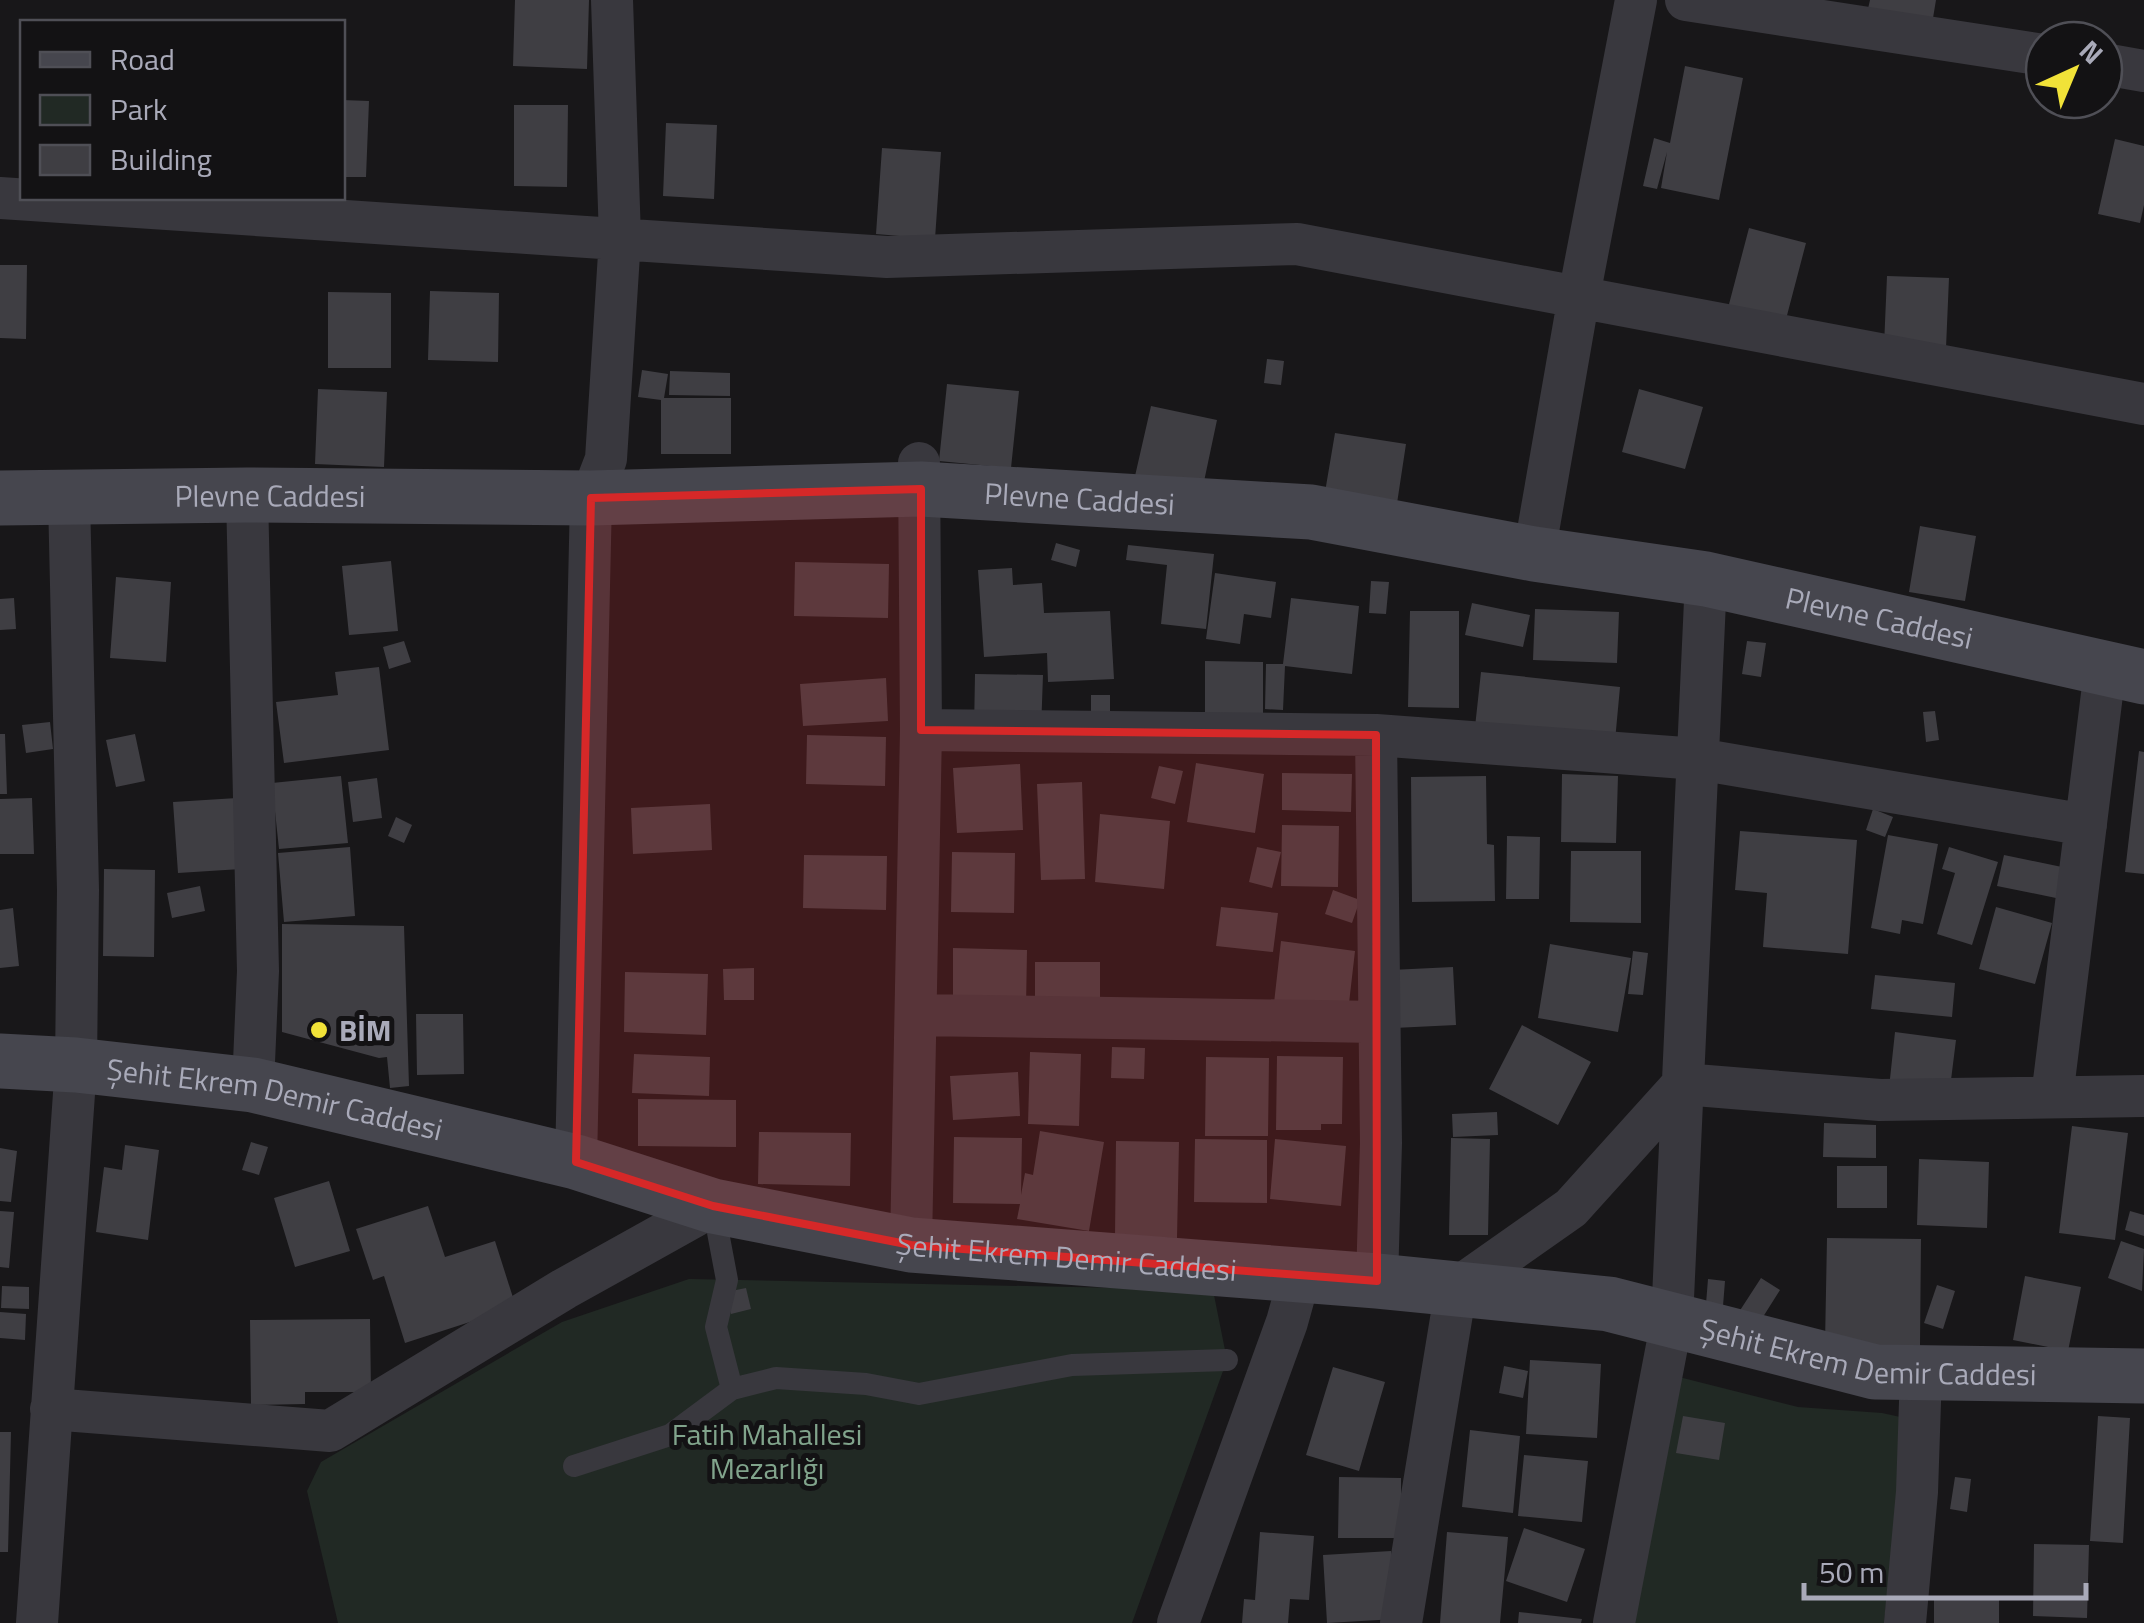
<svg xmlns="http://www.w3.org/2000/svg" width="2144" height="1623" viewBox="0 0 2144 1623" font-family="'Titillium Web',sans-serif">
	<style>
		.green { fill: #212924 }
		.building { fill: #3f3e43 }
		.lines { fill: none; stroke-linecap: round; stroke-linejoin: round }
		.lane { stroke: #39383e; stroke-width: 22 }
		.street { stroke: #39383e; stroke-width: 42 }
		.secondary { stroke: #46464e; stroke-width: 55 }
		.marked { fill: #d62828; fill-opacity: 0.2; stroke: #d62828; stroke-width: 8; stroke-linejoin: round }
		.poi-dot { fill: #f1e238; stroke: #131214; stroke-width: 4 }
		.labels { text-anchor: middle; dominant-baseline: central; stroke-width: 10; stroke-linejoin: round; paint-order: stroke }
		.street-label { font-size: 30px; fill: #a9aab9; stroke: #131214 }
		.poi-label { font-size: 30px; font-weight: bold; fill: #a9aab9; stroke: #131214; text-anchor: start }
		.park-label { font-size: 30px; fill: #81a48c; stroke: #131214 }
	</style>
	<rect width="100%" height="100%" fill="#181719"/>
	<!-- green -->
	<path class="green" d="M689,1279l524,11 14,70 -95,263h-794l-31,-132 14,-29 241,-140z
		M1671,1375l127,32 84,6 23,5 -21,205h-258z"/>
	<!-- building -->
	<path class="building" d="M515,0h74l-2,69 -74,-3z
		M1870,0h66l-4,24 -65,-11z
		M1685,66l58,12 -24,122 -58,-12 6,-36 -10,37 -14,-3 11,-48 16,5z
		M342,100l27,1 -3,76h-24z
		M514,105h54l-1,82 -53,-1z
		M666,123l51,2 -3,74 -51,-3z
		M2115,139l29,7v59l-4,18 -42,-9z
		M882,148l59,4 -6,87 -59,-5z
		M1749,228l57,15 -21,80 -57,-15z
		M0,265h27l-1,74 -26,-1z
		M1887,276l62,2 -3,70 -62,-2z
		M430,291l69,2 -1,69 -70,-2z
		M328,292l63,1v75h-63z
		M1267,359l17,2 -3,24 -17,-2z
		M642,370l26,4 -4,24h67v56h-70v-54l-23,-3z
		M670,371l60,2v23l-61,-1z
		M947,384l72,7 -8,77 -72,-7z
		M318,389l69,3 -3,75 -69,-3z
		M1639,389l64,18 -18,62 -63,-17z
		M1151,406l66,14 -15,71 -67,-15z
		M1335,433l71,11 -10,66 -72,-12z
		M1920,526l56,10 -11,65 -56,-9z
		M1056,543l24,7 -4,17 -25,-7z
		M1128,545l86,9 -8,75 -45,-5 6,-59 -41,-5z
		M391,561l7,70 -49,4 -7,-69z
		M795,562l94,2 -1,54 -94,-2z
		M1012,568l1,17 29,-2 2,30 66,-2 4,68 -66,3 -1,-29 -63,4 -6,-87z
		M1215,573l61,9 -5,36 -27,-4 -4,30 -34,-5z
		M116,577l55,5 -5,80 -56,-4z
		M1371,581l18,1 -3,32 -17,-1z
		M14,598l2,31 -16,1v-31z
		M1291,598l68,8 -7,68 -67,-8 -2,44 -18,-1 1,-45h17z
		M1472,603l58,12 -7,32 -58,-12z
		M1535,609l84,3 -2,51 -84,-3z
		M1410,611h49v97l-51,-1z
		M404,641l7,21 -22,7 -6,-22z
		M1747,641l19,2 -5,34 -19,-3z
		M1205,661l58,1v58h-58z
		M379,667l10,83 -105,13 -8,-61 62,-7 -3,-23z
		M1481,672l139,15 -5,54 -140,-14z
		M975,674l68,1 -2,56 -67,-1z
		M886,678l2,43 -85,5 -3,-42z
		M1091,695h19v24h-19z
		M1935,711l4,29 -13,2 -3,-30z
		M50,722l3,27 -27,4 -4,-28z
		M0,734h5l2,60h-7z
		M135,734l10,47 -29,6 -10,-47z
		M807,735l79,2 -1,49 -79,-2z
		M2139,751l5,1v122l-19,-2z
		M1196,763l68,11 -9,59 -68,-11z
		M1020,764l3,66 -66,3 -4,-65z
		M1159,766l24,5 -8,33 -24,-6z
		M1282,773l70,1 -1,38 -69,-2z
		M1562,774l56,2 -2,67 -55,-1z
		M341,776l7,67 -69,6 -7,-66z
		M1486,776l1,68 7,1 1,56 -83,1 -1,-125z
		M377,778l5,40 -29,4 -5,-40z
		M1082,782l3,97 -44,1 -4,-96z
		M32,798l2,56h-34v-55z
		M237,798l4,71 -63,4 -5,-71z
		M710,804l2,46 -79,4 -2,-46z
		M1873,809l20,8 -8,20 -19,-7z
		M1100,814l70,7 -6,68 -69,-7z
		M396,817l16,8 -8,18 -16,-7z
		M1282,825l57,1 -1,61 -57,-1z
		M1740,831l117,9 -9,114 -85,-7 4,-54 -32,-3z
		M1888,835l50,9 -15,80 -21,-4 -2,14 -29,-6z
		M1507,836l33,1 -1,62h-33z
		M350,847l5,69 -71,6 -6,-69z
		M1257,847l24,5 -9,36 -23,-6z
		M1949,847l49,15 -26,83 -35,-11 18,-61 -13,-4z
		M1571,851h70v72l-71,-1z
		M952,852l63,1 -1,60 -63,-1z
		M804,855l83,1 -1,54 -83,-2z
		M2004,855l58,12 -6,31 -59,-12z
		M104,869l51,1 -1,87 -51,-1z
		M200,886l5,25 -33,7 -5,-25z
		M1333,890l27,10 -8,23 -27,-9z
		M1221,907l57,6 -5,39 -57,-6z
		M1996,907l56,16 -17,61 -56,-15z
		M13,908l6,58 -19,2v-58z
		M282,924l122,2 5,160 -19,2 -3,-31 -8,1 -97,-26z
		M1281,941l74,10 -7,61 -74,-9z
		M1550,944l81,14 -13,74 -80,-14z
		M953,948l74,2 -1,57 -73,-1z
		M1633,951l15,2 -5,42 -15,-1z
		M1035,962h65v60l-65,1z
		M1453,967l3,58 -62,3 -3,-58z
		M754,968v32h-30l-1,-31z
		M625,972l83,2 -2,61 -82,-3z
		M1875,975l80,8 -3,34 -81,-8z
		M416,1014h47l1,60 -47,1z
		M1522,1025l69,37 -33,63 -69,-36z
		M1895,1032l61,8 -7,56 -60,-8z
		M1112,1047l33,1 -1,31 -33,-1z
		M1030,1052l51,2 -2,72 -51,-2z
		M634,1054l76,3 -1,39 -77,-3z
		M1277,1056l66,1 -1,67h-21v6h-45z
		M1206,1057l63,1 -1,78h-63z
		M1018,1072l2,44 -67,4 -3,-44z
		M638,1099l98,1v47l-98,-1z
		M1497,1112l1,23 -45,2 -1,-23z
		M1824,1123l52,2v33l-53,-1z
		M2072,1126l56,7 -13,107 -56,-7z
		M1040,1131l64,11 -15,89 -72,-12 3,-15 -67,-1 1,-66 68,1 -1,57 4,-22 8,2z
		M759,1132l92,1 -1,53 -92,-2z
		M1451,1138l39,1 -2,96h-39z
		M1195,1139l72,1v63l-73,-1z
		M1275,1139l71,7 -5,60 -71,-7z
		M1116,1141l63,1 -2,96 -62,-1z
		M251,1142l17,5 -9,28 -17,-5z
		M125,1145l34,5 -11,90 -52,-8 8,-65 18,3z
		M0,1148l17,3 -6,51 -11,-1z
		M1919,1159l70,3 -2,66 -70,-3z
		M1837,1166h50v42h-50z
		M329,1181l21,70 -55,16 -21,-69z
		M428,1206l17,51 50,-16 21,66 -111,36 -21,-67 -11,4 -17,-51z
		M0,1211l14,1 -5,56 -9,-1z
		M2130,1211l14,4v21l-19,-6z
		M1827,1238l94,1 -1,107 -95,-2z
		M2121,1241l23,8 -2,42 -34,-13z
		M2025,1276l56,11 -13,64 -55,-11z
		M1761,1278l19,12 -24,38 -19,-13z
		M1708,1279l17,2 -2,25 -17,-2z
		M1937,1285l18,6 -12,38 -19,-6z
		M2,1286l27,1v22l-28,-1z
		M746,1288l5,21 -20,5 -5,-22z
		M0,1312l26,2 -1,26 -25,-2z
		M370,1319l1,73h-66v12l-54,1 -1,-85z
		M1530,1360l71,4 -4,74 -71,-4z
		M1504,1366l24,5 -5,27 -24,-5z
		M1333,1367l52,15 -26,89 -53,-16z
		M1683,1416l42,7 -6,37 -43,-7z
		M2098,1416l32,2 -7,125 -33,-2z
		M1470,1430l50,6 -7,77 -51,-6z
		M0,1432h11l-3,120h-8z
		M1524,1455l64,6 -6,61 -64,-6z
		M1339,1477l62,1v60h-63z
		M1955,1477l16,2 -4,33 -17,-3z
		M1524,1528l61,21 -18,53 -61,-21z
		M1260,1532l54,4 -5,64 -19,-1 -2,24h-46l2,-24 11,1z
		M1447,1532l61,5 -8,86h-60z
		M2034,1544l55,1 -2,73 -54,-2z
		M1391,1551l5,68 -69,4 -4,-68z
		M1934,1599h65v24h-65z
		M1519,1612l63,7 -1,4h-63z"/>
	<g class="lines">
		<!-- lane -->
		<path class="lane" d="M713,1206l14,74 -11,47 16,62
			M574,1466l96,-31 62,-46 44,-11 90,6 53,10 153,-29 155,-5"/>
		<!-- street -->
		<path class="street" d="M1686,0l358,55
			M2104,64l40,7
			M0,198l887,59 410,-13 847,160
			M247,495l11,476 -5,114
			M1534,554l45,-258 57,-296
			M921,730l455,5 322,24 388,66
			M1376,735l5,408 -4,138
			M917,1015l462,7
			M2052,1097l53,-427
			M576,1162l15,-664 15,-39 14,-221 -8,-238
			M911,1245l10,-515 -2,-267
			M51,1409l279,22 234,-142 149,-83
			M37,1623l39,-558 2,-175 -9,-392
			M1178,1623l109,-301 13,-47
			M1401,1623l55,-334 115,-81 112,-124 197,16 264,-4
			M1614,1623l58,-303 34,-741
			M1905,1623l12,-131 4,-120"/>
		<!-- secondary -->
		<g class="secondary">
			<path id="s1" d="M0,498l247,-3 344,3 330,-9 390,23 223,42 172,25 438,98"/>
			<path id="s2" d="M0,1061l76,4 177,20 323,77 137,44 198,39 466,36 232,23 266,68 269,4"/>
		</g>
	</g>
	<!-- marked area -->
	<path class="marked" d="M921,489v241l455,5 1,546 -466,-36 -198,-39 -137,-44 15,-664z"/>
	<!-- markers -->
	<circle class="poi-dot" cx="319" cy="1030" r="10"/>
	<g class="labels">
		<!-- street labels -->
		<g class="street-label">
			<text stroke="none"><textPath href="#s1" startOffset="270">Plevne Caddesi</textPath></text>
			<text stroke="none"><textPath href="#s1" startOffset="1080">Plevne Caddesi</textPath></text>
			<text stroke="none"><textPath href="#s1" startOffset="1890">Plevne Caddesi</textPath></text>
			<text stroke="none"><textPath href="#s2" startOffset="278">Şehit Ekrem Demir Caddesi</textPath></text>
			<text stroke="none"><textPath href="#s2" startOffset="1088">Şehit Ekrem Demir Caddesi</textPath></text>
			<text stroke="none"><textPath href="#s2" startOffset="1898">Şehit Ekrem Demir Caddesi</textPath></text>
		</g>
		<!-- poi labels -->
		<g class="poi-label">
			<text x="339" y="1030">BİM</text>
		</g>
		<!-- park labels -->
		<g class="park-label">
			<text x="767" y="1434">Fatih Mahallesi<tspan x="767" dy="34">Mezarlığı</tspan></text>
		</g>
	</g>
	<!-- legend -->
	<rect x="20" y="20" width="325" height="180" fill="#131214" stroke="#4f4f56" stroke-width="2.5"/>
	<rect x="40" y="52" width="50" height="15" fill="#46464e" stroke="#4f4f56" stroke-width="2.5"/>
	<text x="110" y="70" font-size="30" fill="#a9aab9">Road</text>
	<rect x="40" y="95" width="50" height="30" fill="#212924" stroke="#4f4f56" stroke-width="2.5"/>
	<text x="110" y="120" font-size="30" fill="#a9aab9">Park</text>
	<rect x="40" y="145" width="50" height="30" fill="#3f3e43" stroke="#4f4f56" stroke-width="2.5"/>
	<text x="110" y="170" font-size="30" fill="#a9aab9">Building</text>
	<!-- north arrow -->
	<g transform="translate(2074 70) rotate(44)"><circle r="48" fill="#131214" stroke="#4f4f56" stroke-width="2.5"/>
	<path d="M0-8L18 38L0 25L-18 38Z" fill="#f1e238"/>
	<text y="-15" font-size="28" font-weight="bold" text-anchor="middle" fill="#a9aab9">N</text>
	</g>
	<!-- scale -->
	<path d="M1804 1583v15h282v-15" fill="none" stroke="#a9aab9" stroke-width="5"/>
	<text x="1819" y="1583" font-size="30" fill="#a9aab9" stroke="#131214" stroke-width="8" paint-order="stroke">50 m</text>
</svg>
